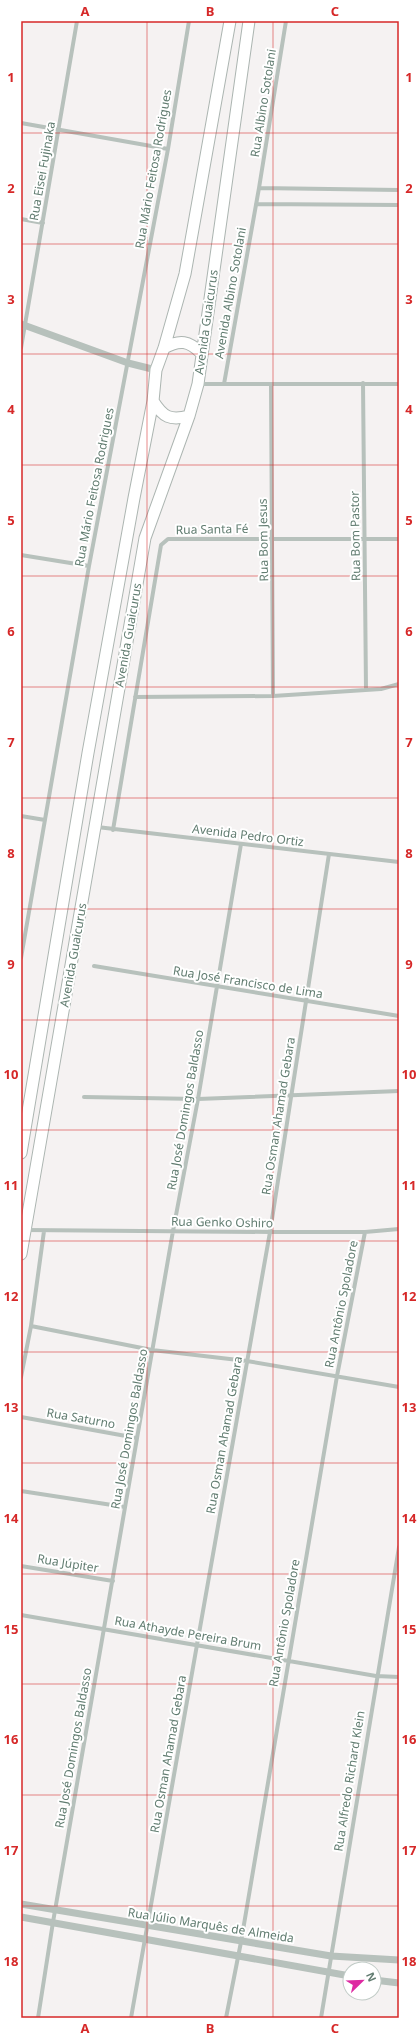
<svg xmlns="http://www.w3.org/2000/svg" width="420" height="2039" viewBox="0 0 420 2039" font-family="'Noto Sans',sans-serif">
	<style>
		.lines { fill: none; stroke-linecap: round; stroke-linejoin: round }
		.primary-casing { stroke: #acb5b1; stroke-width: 13 }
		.minor { stroke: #b7c1bc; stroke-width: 4 }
		.tertiary { stroke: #b7c1bc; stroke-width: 7 }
		.primary { stroke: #fff; stroke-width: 11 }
		.grid { fill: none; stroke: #d62828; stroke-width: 1; stroke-opacity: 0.55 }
		.labels { text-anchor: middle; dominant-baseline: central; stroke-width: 4; stroke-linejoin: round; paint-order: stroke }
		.street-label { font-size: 12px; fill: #617c70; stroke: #fff }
		.neatline { fill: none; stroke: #d62828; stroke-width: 1.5 }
		.grid-label { font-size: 13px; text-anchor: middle; font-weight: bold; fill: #d62828 }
	</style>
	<rect width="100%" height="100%" fill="#f5f2f2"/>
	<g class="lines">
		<!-- primary casing -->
		<g class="primary-casing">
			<path id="primary" d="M164,348c16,-9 25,-7 37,5
				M153,401c10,16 17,20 36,15
				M21,1153l67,-400 46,-255 19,-97 3,-31 8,-22 21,-74 45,-253
				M21,1254l124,-716 44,-122 9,-32 51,-363"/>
		</g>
		<!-- minor -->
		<path class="minor" d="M21,123l147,26
			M259,188l140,2
			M256,204l143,1
			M21,219l22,4
			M21,348l56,-327
			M363,383l3,306
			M199,384h200
			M224,384l35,-196 27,-167
			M271,385l2,311
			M21,555l68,11
			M135,697l138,-1 108,-7 18,-5
			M21,816l24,4
			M97,827l302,35
			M113,830l48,-285 7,-6h231
			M21,958l68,-392 79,-417 21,-128
			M94,966l305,50
			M84,1097l114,2 201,-8
			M26,1230l244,2h95l34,-3
			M31,1326l121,24 95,11 152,26
			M21,1377l10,-51 13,-95
			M21,1417l116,21
			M21,1491l104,16
			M21,1566l92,15
			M21,1615l355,61 23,1
			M38,2018l15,-96 120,-691 25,-132 43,-255
			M131,2018l139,-786 59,-378
			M226,2018l15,-76 96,-566 28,-144
			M321,2018l78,-471"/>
		<!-- tertiary -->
		<path class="tertiary" d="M21,324l107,39 28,7
			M21,1904l310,52 68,4
			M21,1917l329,59
			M374,1980l25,3"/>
		<!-- primary -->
		<use href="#primary" class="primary"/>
	</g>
	<!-- grid -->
	<path class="grid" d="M147,21v1997M273,21v1997M21,133h378M21,244h378M21,354h378M21,465h378M21,576h378M21,687h378M21,798h378M21,909h378M21,1020h378M21,1130h378M21,1241h378M21,1352h378M21,1463h378M21,1574h378M21,1684h378M21,1795h378M21,1906h378"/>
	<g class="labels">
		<!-- street labels -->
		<g class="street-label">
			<text transform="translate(263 103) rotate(-81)">Rua Albino Sotolani</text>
			<text transform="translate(153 169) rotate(-80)">Rua Mário Feitosa Rodrigues</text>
			<text transform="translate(42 171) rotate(-80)">Rua Eisei Fujinaka</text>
			<text transform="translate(230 293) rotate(-80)">Avenida Albino Sotolani</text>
			<text transform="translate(206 322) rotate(-82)">Avenida Guaicurus</text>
			<text transform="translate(94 487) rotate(-79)">Rua Mário Feitosa Rodrigues</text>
			<text transform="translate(212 529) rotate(-1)">Rua Santa Fé</text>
			<text transform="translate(355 536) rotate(-91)">Rua Bom Pastor</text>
			<text transform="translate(263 540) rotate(-91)">Rua Bom Jesus</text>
			<text transform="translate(128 635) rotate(-80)">Avenida Guaicurus</text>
			<text transform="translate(248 835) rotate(7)">Avenida Pedro Ortiz</text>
			<text transform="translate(73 955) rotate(-80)">Avenida Guaicurus</text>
			<text transform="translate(248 982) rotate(9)">Rua José Francisco de Lima</text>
			<text transform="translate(185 1110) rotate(-80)">Rua José Domingos Baldasso</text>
			<text transform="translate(278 1116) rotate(-81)">Rua Osman Ahamad Gebara</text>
			<text transform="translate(222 1222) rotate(1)">Rua Genko Oshiro</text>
			<text transform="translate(341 1304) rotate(-79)">Rua Antônio Spoladore</text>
			<text transform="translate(81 1418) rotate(10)">Rua Saturno</text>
			<text transform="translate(129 1429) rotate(-80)">Rua José Domingos Baldasso</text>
			<text transform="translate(224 1435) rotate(-80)">Rua Osman Ahamad Gebara</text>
			<text transform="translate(68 1563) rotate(9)">Rua Júpiter</text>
			<text transform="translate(284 1623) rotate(-80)">Rua Antônio Spoladore</text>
			<text transform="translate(188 1633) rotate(10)">Rua Athayde Pereira Brum</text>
			<text transform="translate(73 1748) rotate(-80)">Rua José Domingos Baldasso</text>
			<text transform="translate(168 1754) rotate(-80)">Rua Osman Ahamad Gebara</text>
			<text transform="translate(349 1781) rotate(-81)">Rua Alfredo Richard Klein</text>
			<text transform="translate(211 1925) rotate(9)">Rua Júlio Marquês de Almeida</text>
		</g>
	</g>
	<!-- border -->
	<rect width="420" height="2039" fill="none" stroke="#ffffff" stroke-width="44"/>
	<!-- north arrow -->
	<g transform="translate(362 1981) rotate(67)"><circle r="19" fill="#ffffff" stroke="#c0cbc6"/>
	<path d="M0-3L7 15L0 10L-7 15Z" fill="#de2aa2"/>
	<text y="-6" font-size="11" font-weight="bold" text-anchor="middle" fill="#617c70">N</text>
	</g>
	<rect x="22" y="22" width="376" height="1995" class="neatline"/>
	<g class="grid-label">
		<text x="85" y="16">A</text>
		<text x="210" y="16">B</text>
		<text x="335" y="16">C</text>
		<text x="11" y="82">1</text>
		<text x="409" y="82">1</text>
		<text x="11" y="193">2</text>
		<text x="409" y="193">2</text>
		<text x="11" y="304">3</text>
		<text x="409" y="304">3</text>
		<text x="11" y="414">4</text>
		<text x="409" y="414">4</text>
		<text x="11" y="525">5</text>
		<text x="409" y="525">5</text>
		<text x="11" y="636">6</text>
		<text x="409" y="636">6</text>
		<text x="11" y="747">7</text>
		<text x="409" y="747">7</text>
		<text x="11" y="858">8</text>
		<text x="409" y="858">8</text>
		<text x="11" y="969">9</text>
		<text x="409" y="969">9</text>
		<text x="11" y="1079">10</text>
		<text x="409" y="1079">10</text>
		<text x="11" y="1190">11</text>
		<text x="409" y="1190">11</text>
		<text x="11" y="1301">12</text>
		<text x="409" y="1301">12</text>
		<text x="11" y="1412">13</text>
		<text x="409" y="1412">13</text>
		<text x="11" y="1523">14</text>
		<text x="409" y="1523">14</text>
		<text x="11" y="1634">15</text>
		<text x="409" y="1634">15</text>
		<text x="11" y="1744">16</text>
		<text x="409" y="1744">16</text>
		<text x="11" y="1855">17</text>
		<text x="409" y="1855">17</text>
		<text x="11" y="1966">18</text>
		<text x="409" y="1966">18</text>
		<text x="85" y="2033">A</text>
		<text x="210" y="2033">B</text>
		<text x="335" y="2033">C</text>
	</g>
</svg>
